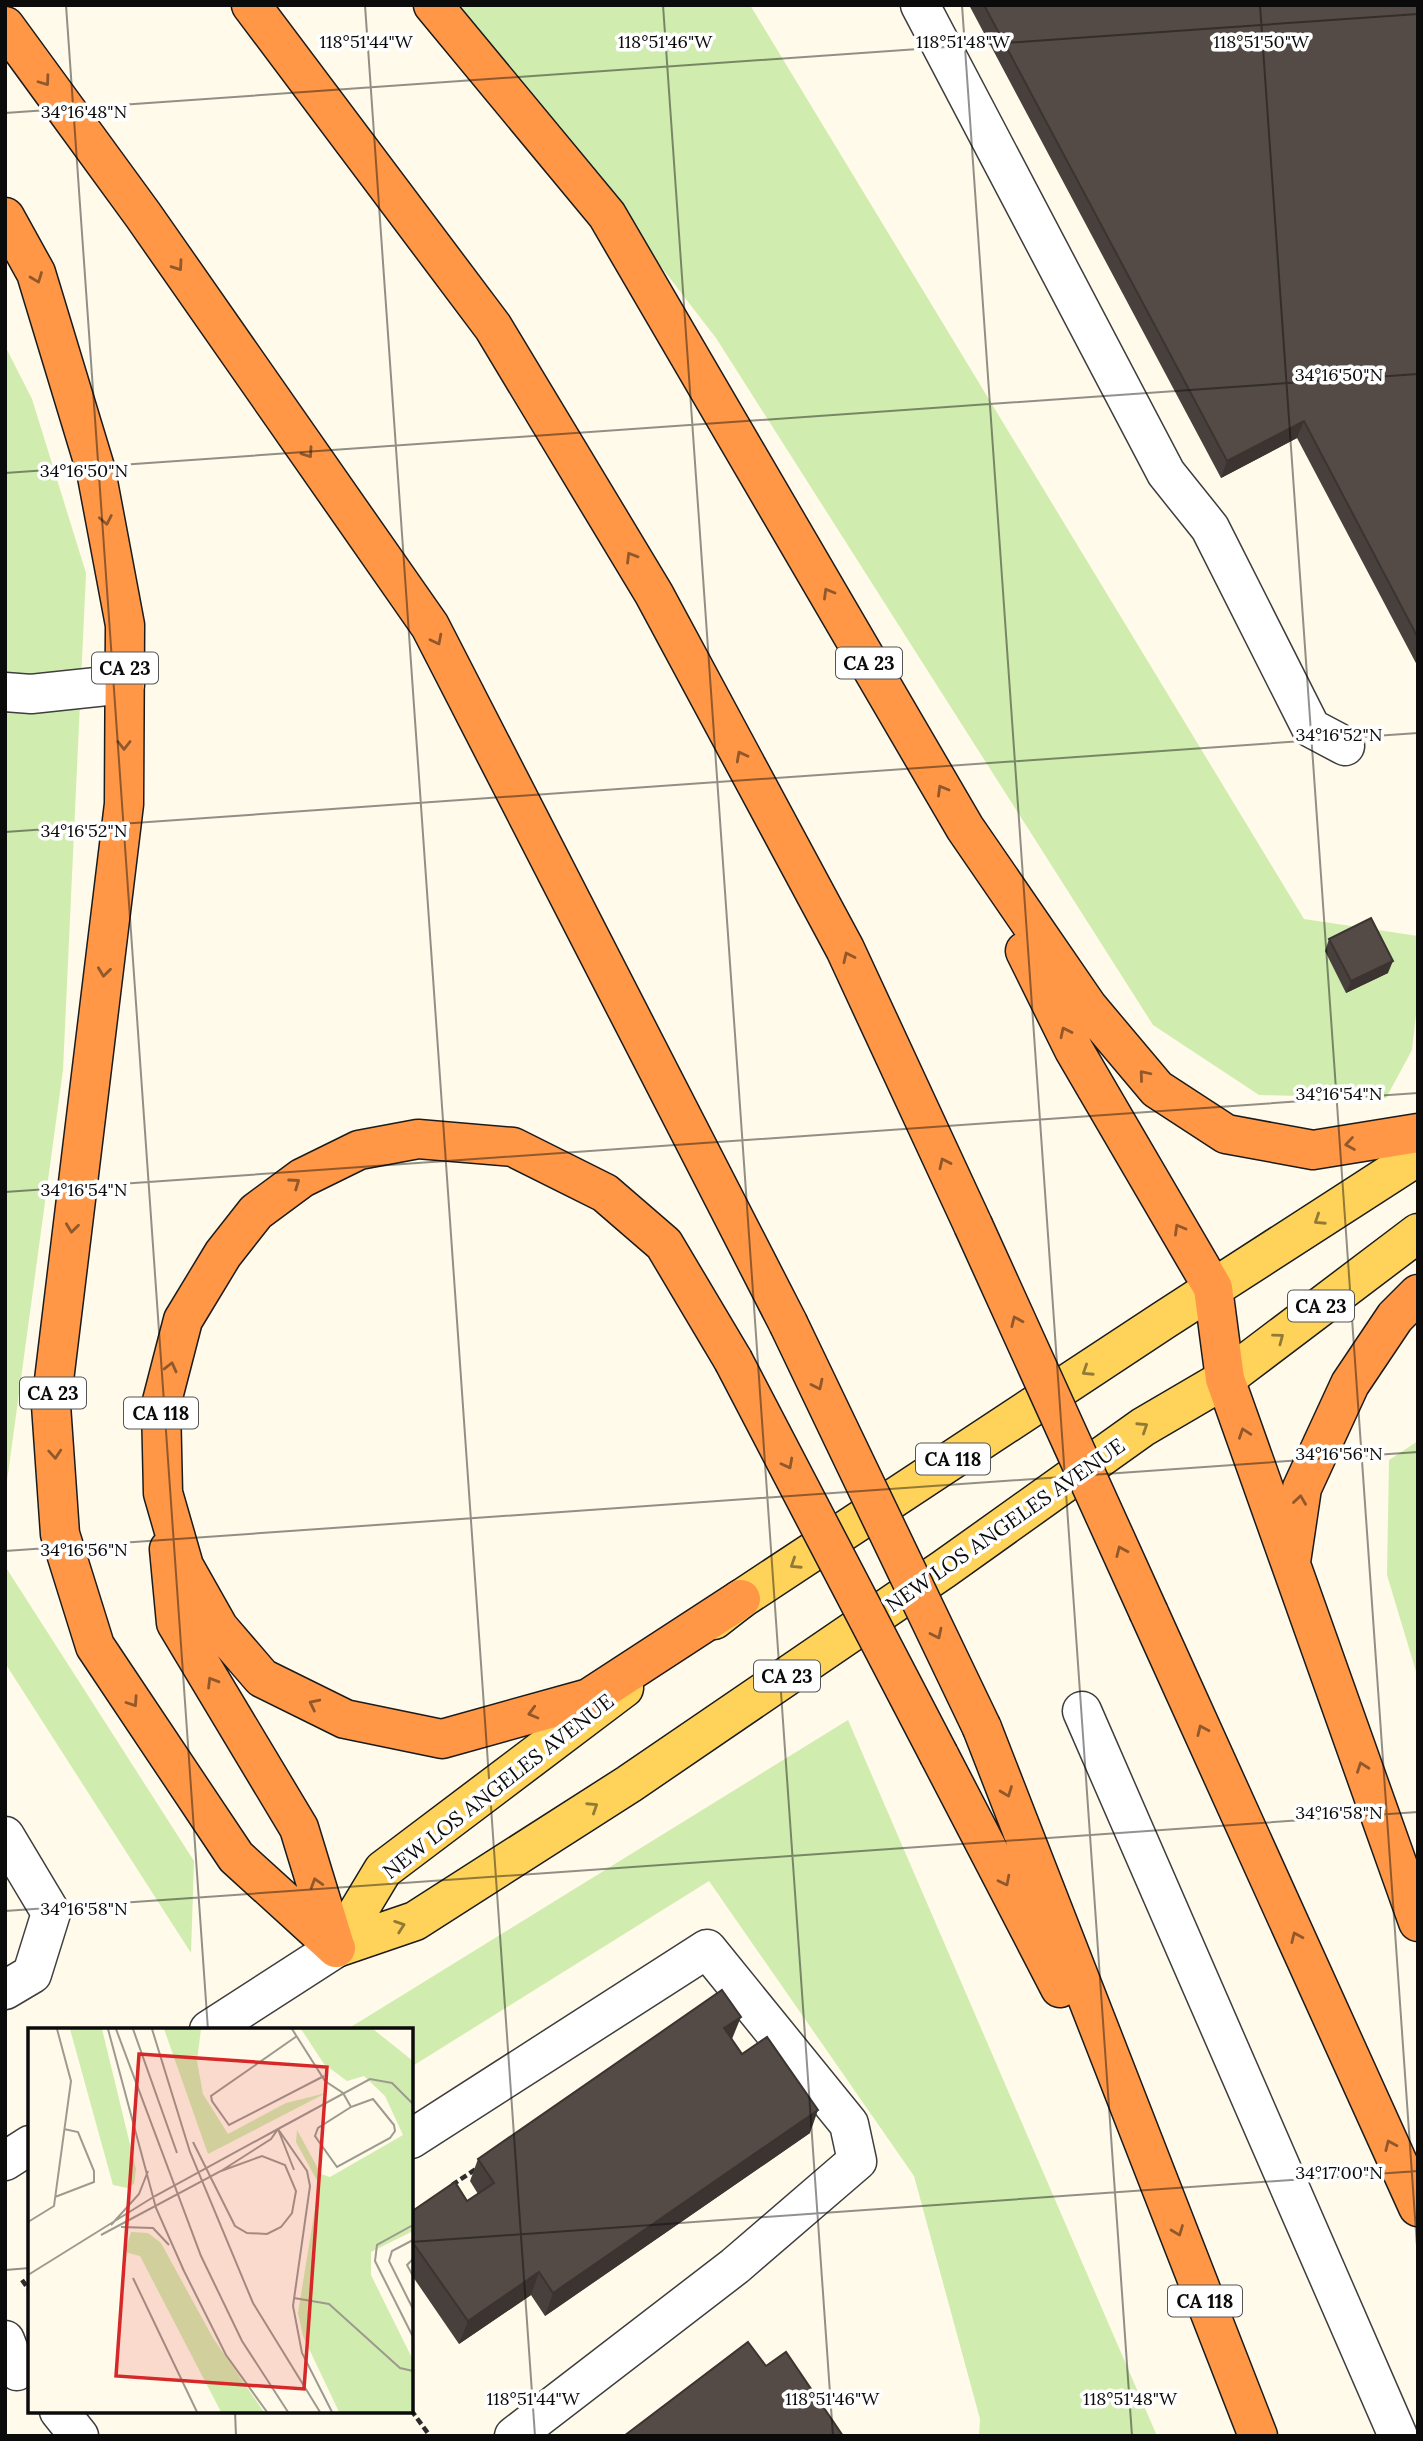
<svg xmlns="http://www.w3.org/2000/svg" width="1423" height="2441" viewBox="0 0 1423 2441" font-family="Lora,serif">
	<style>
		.green { fill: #d0edaf }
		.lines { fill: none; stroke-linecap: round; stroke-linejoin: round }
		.minor-casing { stroke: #3e3e3e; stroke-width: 41 }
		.major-casing { stroke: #1c1c1c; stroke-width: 41 }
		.highway-casing { stroke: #1c1c1c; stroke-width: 41 }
		.path { stroke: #2d2d2d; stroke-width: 4.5; stroke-dasharray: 7 3.5; stroke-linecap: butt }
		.minor { stroke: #fff; stroke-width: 38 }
		.major { stroke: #ffd359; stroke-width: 38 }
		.highway { stroke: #ff9747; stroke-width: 38 }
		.highway-bridge-casing { stroke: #1c1c1c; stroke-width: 41; stroke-linecap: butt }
		.highway-bridge { stroke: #ff9747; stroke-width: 38 }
		.wall { fill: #48403c }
		.shaded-wall { fill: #3b3431 }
		.building { fill: #544b46; stroke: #3b3431; stroke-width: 2 }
		.oneway { stroke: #91582c }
		.oneway2 { stroke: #917936 }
		.ticks { fill: none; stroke: #0b0b0b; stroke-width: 2; stroke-opacity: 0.45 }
		.labels { text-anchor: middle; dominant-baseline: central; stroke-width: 7; stroke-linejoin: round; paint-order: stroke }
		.shield { fill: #fff; stroke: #545454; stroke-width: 2 }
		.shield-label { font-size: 19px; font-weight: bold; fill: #0b0b0b }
		.street-label { font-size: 21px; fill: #0b0b0b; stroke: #fff }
		.inset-road { fill: none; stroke: #9d9a90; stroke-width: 2 }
		.view { fill: #d62828; fill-opacity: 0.15; stroke: #d62828; stroke-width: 3.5 }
		.inset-edge { fill: none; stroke: #0b0b0b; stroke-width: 3.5 }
		.ticks-label { font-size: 18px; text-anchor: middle; fill: #0b0b0b; stroke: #fff; stroke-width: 7; stroke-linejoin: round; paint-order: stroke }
	</style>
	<rect width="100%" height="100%" fill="#fffae9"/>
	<!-- green -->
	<path class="green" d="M459,5h291l554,914 114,17v61l-6,53 -26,48 -127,-3 -106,-70 -437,-687z
		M5,346l27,53 54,174 -23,497 -58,426z
		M1418,1441v237l-31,-103 2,-115z
		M5,1566l189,295 -3,92 -186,-290z
		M848,1720l309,716h-178l1,-17 -66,-243 -205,-295 -298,186v-37h-65z"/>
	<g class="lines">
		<!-- minor casing -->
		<g class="minor-casing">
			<path id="minor" d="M920,5l246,468 44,55 101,200 34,18
				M5,692l26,2 94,-10
				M1082,1711l316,725
				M5,1836l46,77 -19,61 -27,16
				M209,2030l127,-82
				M411,2139l296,-190 142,175 8,37 -122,105 -221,170
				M5,2161l25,-16
				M5,2340l12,31
				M59,2411l20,25"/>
		</g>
		<!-- major casing -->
		<g class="major-casing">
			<path id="major" d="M714,1620l27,-21 423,-279 254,-164
				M336,1948l47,-78 241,-182
				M336,1948l79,-27 214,-137 315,-215 199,-142 82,-48 193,-146"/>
		</g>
		<!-- highway casing -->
		<g class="highway-casing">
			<path id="highway" d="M251,5l242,322 161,267 191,355 128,276
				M433,5l174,210 358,613 123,179 69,82 69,45 87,16 105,-17
				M5,26l138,189 287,411 358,697
				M5,217l31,56 60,198 29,154 -1,179 -73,601 9,129 35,112 141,211 100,91
				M1025,951l49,99 139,238 12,91 193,543
				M733,1360l-69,-116 -59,-51 -92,-46 -95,-8 -59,11 -57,28 -46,34 -33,42 -40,66 -22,85 2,88 21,73 35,62 43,50 83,41 97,20 147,-41 152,-99
				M169,1549l7,74 123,205 36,118
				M1291,1562l11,-74 48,-104 45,-67 23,-23
				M1149,1613l269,594
				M982,1728l276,708
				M939,1755l121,233"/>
		</g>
		<!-- path -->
		<path class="path" d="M452,2185l24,-16
			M22,2280l8,11
			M411,2410l19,26"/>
		<!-- minor -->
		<use href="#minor" class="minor"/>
		<!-- major -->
		<use href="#major" class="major"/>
		<!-- highway -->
		<use href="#highway" class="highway"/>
		<!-- highway-bridge casing -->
		<g class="highway-bridge-casing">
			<path id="highway-bridge" d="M973,1225l176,388
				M788,1323l194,405
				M733,1360l206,395"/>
		</g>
		<!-- highway-bridge -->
		<use href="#highway-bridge" class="highway-bridge"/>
	</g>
	<!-- wall -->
	<path class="wall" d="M969,5h449v662l-121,-229 -76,40z
		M1329,939l59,34 -42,20 -21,-42z
		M732,2040l10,14 68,79 -265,183 -14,-21 -72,49 -48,-70v-62l56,-11 11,-7 -8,-13 8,-22z"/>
	<!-- shaded-wall -->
	<path class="shaded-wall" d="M1304,421l-7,17 -76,40 6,-17z
		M1393,961l-5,12 -42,20 5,-12z
		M741,2017l-9,22 -16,12 8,-23z
		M818,2110l-8,23 -265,183 8,-23z
		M539,2272l-8,23 -72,49 9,-23z"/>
	<!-- building -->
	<path class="building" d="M984,5h434v633l-114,-217 -77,40z
		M1371,918l22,43 -42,20 -22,-42z
		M722,1990l19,27 -17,11 18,26 25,-17 51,73 -265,183 -14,-21 -71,49 -57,-81v-28l44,-30 12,19 27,-18 -16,-24z
		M748,2342l18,24 20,-14 57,84h-219z"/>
	<!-- one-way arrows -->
	<defs><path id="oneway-chevron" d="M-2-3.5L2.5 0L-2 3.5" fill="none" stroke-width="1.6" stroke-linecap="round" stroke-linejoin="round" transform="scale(1.75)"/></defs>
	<g class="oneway">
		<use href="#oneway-chevron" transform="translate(45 81) rotate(54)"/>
		<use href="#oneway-chevron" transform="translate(178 266) rotate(55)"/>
		<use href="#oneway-chevron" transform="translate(37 278) rotate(69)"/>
		<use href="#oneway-chevron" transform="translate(308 453) rotate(55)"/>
		<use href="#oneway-chevron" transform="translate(106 520) rotate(79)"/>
		<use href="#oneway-chevron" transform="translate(631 557) rotate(-121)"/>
		<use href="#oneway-chevron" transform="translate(828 593) rotate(-120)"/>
		<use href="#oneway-chevron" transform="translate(437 640) rotate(63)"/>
		<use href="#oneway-chevron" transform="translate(124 745) rotate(90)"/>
		<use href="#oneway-chevron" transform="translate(741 756) rotate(-118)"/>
		<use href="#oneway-chevron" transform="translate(942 790) rotate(-120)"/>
		<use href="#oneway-chevron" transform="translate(848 957) rotate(-115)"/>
		<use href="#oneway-chevron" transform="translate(104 972) rotate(97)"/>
		<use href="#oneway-chevron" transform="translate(1065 1032) rotate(-116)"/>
		<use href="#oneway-chevron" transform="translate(1144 1075) rotate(-130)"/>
		<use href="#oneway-chevron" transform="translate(1350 1144) rotate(171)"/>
		<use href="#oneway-chevron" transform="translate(944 1163) rotate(-115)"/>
		<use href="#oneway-chevron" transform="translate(295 1183) rotate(-35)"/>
		<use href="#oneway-chevron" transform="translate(72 1228) rotate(97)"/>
		<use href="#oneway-chevron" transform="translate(1179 1229) rotate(-120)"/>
		<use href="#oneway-chevron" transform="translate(1016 1321) rotate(-114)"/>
		<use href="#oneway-chevron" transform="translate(171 1367) rotate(-76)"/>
		<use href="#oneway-chevron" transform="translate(818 1385) rotate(64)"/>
		<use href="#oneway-chevron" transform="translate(1244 1433) rotate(-109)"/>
		<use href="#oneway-chevron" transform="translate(55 1454) rotate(86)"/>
		<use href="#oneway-chevron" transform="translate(788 1464) rotate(62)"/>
		<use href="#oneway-chevron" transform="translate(1300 1500) rotate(-82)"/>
		<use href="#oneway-chevron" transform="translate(1121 1551) rotate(-114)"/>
		<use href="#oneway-chevron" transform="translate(937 1634) rotate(64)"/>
		<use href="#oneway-chevron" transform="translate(212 1682) rotate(-121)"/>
		<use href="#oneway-chevron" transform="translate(133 1702) rotate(56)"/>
		<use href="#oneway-chevron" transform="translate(314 1704) rotate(-154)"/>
		<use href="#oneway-chevron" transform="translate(533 1713) rotate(165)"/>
		<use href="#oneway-chevron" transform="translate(1202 1730) rotate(-114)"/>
		<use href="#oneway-chevron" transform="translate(1362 1767) rotate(-110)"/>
		<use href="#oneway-chevron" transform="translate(1007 1792) rotate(69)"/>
		<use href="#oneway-chevron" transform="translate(1005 1881) rotate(63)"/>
		<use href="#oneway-chevron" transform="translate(316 1883) rotate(-107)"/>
		<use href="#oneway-chevron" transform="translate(1296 1937) rotate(-114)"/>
		<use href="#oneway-chevron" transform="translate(1390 2145) rotate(-114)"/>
		<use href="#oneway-chevron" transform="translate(1178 2231) rotate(69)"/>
	</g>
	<g class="oneway2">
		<use href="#oneway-chevron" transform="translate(1319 1220) rotate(147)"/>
		<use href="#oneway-chevron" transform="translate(1279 1338) rotate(-37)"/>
		<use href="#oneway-chevron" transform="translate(1087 1371) rotate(147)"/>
		<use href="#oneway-chevron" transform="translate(1143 1427) rotate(-33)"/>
		<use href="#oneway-chevron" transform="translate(795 1564) rotate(147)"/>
		<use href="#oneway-chevron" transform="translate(593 1807) rotate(-33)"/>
		<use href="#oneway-chevron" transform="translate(400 1926) rotate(-19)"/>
	</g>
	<!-- ticks -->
	<path class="ticks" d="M66,5l142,2025M365,5l170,2431M663,5l170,2431M962,5l170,2431M1260,5l158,2255M5,113l1413,-99M5,473l1413,-99M5,832l1413,-99M5,1192l1413,-99M5,1551l1413,-99M5,1911l1413,-99M411,2242l1007,-71M5,2270l25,-2M235,2411l1,25"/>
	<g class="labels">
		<!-- shield labels -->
		<g class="shield">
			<rect x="836" y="647.5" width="66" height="31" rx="5"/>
			<rect x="92" y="652.5" width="66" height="31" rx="5"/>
			<rect x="1288" y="1290.5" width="66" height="31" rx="5"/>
			<rect x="20" y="1377.5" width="66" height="31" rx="5"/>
			<rect x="124" y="1397.5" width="74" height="31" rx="5"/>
			<rect x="916" y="1443.5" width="74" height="31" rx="5"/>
			<rect x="754" y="1660.5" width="66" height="31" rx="5"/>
			<rect x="1168" y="2285.5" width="74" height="31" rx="5"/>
		</g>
		<g class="shield-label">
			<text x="869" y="663">CA 23</text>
			<text x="125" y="668">CA 23</text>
			<text x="1321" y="1306">CA 23</text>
			<text x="53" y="1393">CA 23</text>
			<text x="161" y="1413">CA 118</text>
			<text x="953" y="1459">CA 118</text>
			<text x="787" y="1676">CA 23</text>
			<text x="1205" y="2301">CA 118</text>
		</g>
		<!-- street labels -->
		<g class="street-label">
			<text transform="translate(1005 1525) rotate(-35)">NEW LOS ANGELES AVENUE</text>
			<text transform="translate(498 1786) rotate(-38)">NEW LOS ANGELES AVENUE</text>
		</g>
	</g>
	<!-- overview -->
	<g transform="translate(28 2028)">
		<rect width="385" height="385" fill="#fffae9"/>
		<path d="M42,1h32l34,140 -2,15 -7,4 -14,-3zM136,1h37l-4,32 6,33 25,40 58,-31 40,-10 -118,61zM273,1h72l40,32v170l-42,21v23l42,85v52h-74l-36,-76 -5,-23 21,-129 -23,-42 1,-12 24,44 9,3 73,-42 -18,-39 -21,-20 -17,5 -23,-17zM103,204l17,1 13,10 52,95 51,74h-43l-81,-156 -15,-4z" fill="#d0edaf"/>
		<path class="inset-road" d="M80,1l48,179 28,63M88,1l85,227 41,85 46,71M105,1l44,124M124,1l38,123 63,151 67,109M264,1l33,52 18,12 8,14 22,-8 21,26 1,6 -5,7 -53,29 -22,-31 3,-8 33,-21M269,8l-86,60 1,5 17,24 95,-49M250,101l92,-50 22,4 21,21M250,101l29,42 3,15 -17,120 9,47 30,59M250,101l16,41M165,114l42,84 12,7 20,1 14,-7 11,-14 4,-22 -11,-26 -23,-9 -41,15M27,169l39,-15v-11l-16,-39 -14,-3M0,194l26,-16 17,-125 -14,-52M83,197l28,-31 9,-23M385,197l-36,20 -2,16 38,76M93,199l32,1 16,17M73,207l120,-64 50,-32 7,-10M385,212l-21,11 -3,10 24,48M385,231l-6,6 6,11M154,239l44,88 41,57M0,247l127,-79 123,-67M105,250l64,134M266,270l35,6 71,64 13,3"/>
		<path class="view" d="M111,26l188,13 -23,322 -188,-13z"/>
		<rect width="385" height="385" class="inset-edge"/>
	</g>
	<g class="ticks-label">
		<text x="366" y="48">118°51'44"W</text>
		<text x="665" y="48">118°51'46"W</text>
		<text x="963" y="48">118°51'48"W</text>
		<text x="1261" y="48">118°51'50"W</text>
		<text x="84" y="118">34°16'48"N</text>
		<text x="1339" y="381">34°16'50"N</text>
		<text x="84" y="477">34°16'50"N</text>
		<text x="1339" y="741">34°16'52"N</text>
		<text x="84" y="837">34°16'52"N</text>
		<text x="1339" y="1100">34°16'54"N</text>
		<text x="84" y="1196">34°16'54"N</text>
		<text x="1339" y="1460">34°16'56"N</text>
		<text x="84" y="1556">34°16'56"N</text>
		<text x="1339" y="1819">34°16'58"N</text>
		<text x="84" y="1915">34°16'58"N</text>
		<text x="1339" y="2179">34°17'00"N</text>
		<text x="533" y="2405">118°51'44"W</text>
		<text x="832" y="2405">118°51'46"W</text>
		<text x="1130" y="2405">118°51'48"W</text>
	</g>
	<!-- border -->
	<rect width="1423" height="2441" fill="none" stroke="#0b0b0b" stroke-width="14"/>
</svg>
